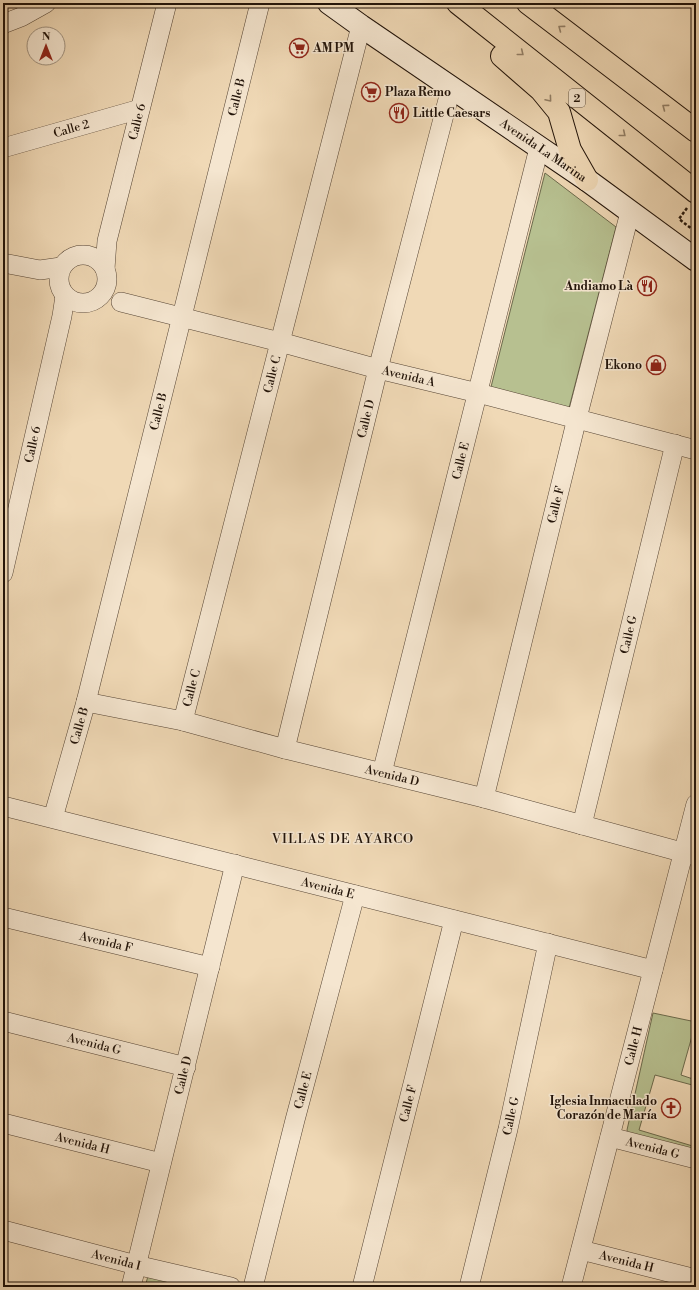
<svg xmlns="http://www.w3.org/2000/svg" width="699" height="1290" font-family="'Libre Bodoni',serif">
<rect width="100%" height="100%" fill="#f0d9b6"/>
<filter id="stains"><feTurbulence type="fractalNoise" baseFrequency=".005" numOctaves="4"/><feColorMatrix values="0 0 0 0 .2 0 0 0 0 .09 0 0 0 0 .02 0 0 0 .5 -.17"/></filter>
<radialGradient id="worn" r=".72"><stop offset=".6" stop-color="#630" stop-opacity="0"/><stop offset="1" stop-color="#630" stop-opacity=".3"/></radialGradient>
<path fill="#b7c090" stroke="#6c6a4c" d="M 545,173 L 616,227 L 569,408 L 491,387 Z
M 653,1013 L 696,1022 L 681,1075 L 696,1080 L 696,1086 L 655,1075 L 639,1130 L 696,1147 L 696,1154 L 628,1134 L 627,1130 Z
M 148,1276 L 193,1287 L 145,1287 Z"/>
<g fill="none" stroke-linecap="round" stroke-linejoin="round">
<g stroke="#554434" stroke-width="20">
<g id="street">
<path d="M 3,24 L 21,17 L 46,3"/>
<path id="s1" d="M 3,148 L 140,109"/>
<circle cx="83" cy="279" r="24"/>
<path d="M 3,263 L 40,270 L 61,267"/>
<path id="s2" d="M 105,269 L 107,241 L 167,3"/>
<path id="s3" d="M 121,302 L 280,342 L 378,369 L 478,393 L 696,450"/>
<path id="s4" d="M 3,573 L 62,316 L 65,296"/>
<path id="s5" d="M 86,702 L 183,721 L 285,749 L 484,798 L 696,856"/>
<path id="s6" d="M 183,721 L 361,26"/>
<path id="s7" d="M 285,749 L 378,369 L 451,88"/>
<path id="s8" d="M 382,773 L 539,148"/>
<path id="s9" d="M 484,798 L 577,418 L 630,212"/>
<path id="s10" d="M 3,806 L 653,970"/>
<path id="s11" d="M 53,818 L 86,702 L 260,3"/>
<path id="s12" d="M 582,825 L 675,444"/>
<path id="s13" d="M 3,917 L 210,967"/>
<path id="s14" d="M 3,1021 L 186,1067"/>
<path id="s15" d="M 3,1123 L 161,1163"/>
<path id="s16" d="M 610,1137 L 696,1159"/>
<path id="s17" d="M 3,1230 L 136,1265 L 231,1287"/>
<path id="s18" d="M 581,1250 L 696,1279"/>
<path id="s19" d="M 131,1287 L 235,864"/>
<path id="s20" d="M 253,1287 L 295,1120 L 355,895"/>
<path id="s21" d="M 362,1287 L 454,920"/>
<path id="s22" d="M 469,1287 L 508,1129 L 548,943"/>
<path id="s23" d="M 571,1287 L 696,804"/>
</g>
</g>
<g stroke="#211309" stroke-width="24">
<g id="secondary">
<path id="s24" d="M 329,3 L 361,26 L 587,180 L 696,260"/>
</g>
</g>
<g stroke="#211309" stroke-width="24">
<path id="highway" d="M 458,3 L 696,192
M 528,3 L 696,131
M 502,56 L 541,90 L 559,112 L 570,150 L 587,180"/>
</g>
<path stroke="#211309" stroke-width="2.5" stroke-dasharray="3 2" stroke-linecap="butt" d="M 687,208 L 679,219 L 696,232"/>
<use href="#street" stroke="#f5e6d0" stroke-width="19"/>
<use href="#secondary" stroke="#f5e6d0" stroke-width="22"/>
<use href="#highway" stroke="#f0d9b6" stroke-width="22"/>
</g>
<defs><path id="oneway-chevron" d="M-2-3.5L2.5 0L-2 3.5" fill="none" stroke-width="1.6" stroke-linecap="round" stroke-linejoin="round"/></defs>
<g stroke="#938068">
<use href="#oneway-chevron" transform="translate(561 28) rotate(-143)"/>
<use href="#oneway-chevron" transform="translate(521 53) rotate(39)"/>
<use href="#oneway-chevron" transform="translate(549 99) rotate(50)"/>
<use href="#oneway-chevron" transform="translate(665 107) rotate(-143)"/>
<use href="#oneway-chevron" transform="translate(623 134) rotate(39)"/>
</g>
<defs>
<g id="supermarket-ring" transform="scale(1)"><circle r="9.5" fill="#f5e6d0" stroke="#8f2418" stroke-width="1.5"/><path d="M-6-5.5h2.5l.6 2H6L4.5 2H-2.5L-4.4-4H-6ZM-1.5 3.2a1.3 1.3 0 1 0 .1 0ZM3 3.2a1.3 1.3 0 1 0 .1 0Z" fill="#8f2418"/></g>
<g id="restaurant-ring" transform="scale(1)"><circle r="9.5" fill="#f5e6d0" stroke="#8f2418" stroke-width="1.5"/><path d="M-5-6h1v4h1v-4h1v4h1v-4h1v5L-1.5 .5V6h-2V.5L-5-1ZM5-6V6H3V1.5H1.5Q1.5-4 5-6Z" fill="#8f2418"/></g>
<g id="shop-ring" transform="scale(1)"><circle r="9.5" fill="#f5e6d0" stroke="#8f2418" stroke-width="1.5"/><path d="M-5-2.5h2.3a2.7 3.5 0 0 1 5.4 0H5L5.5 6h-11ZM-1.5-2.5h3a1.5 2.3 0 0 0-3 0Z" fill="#8f2418"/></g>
<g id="church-ring" transform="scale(1)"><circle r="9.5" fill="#f5e6d0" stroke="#8f2418" stroke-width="1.5"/><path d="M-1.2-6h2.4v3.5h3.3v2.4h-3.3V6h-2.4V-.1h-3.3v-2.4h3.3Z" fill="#8f2418"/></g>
</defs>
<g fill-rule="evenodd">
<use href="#supermarket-ring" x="299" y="48"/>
<use href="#supermarket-ring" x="371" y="92"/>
<use href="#restaurant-ring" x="399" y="113"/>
<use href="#restaurant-ring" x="647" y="286"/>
<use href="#shop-ring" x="656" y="365"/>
<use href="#church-ring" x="671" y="1108"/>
</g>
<g text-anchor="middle" stroke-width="3" stroke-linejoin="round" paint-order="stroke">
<rect fill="#f5e6d0" stroke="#615245" stroke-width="1" x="569" y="89" width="16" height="18" rx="3"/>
<g font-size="11" font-weight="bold" fill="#211309">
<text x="577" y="102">2</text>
</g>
<g font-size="12" font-weight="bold" fill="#211309" stroke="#f5e6d0" text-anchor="start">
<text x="313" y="52">AM PM</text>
<text x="385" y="96">Plaza Remo</text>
<text x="413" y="117">Little Caesars</text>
<text x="633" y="290" text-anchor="end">Andiamo Là</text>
<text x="642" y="369" text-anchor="end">Ekono</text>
<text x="657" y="1105" text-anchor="end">Iglesia Inmaculado<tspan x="657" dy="14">Corazón de María</tspan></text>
</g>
<g font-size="12" fill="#211309" stroke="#f5e6d0">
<text dy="4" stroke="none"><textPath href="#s11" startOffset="744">Calle B</textPath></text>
<text dy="4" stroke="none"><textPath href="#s2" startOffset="151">Calle 6</textPath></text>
<text dy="4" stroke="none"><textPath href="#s1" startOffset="71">Calle 2</textPath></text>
<text dy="4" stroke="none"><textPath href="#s24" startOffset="260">Avenida La Marina</textPath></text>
<text dy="4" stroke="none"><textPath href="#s6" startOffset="358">Calle C</textPath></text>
<text dy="4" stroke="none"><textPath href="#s3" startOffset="297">Avenida A</textPath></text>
<text dy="4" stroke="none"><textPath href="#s11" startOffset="420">Calle B</textPath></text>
<text dy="4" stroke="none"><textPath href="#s7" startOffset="340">Calle D</textPath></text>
<text dy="4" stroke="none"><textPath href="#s4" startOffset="132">Calle 6</textPath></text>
<text dy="4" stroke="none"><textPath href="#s8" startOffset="322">Calle E</textPath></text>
<text dy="4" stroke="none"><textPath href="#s9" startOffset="302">Calle F</textPath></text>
<text dy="4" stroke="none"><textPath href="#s12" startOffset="196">Calle G</textPath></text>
<text dy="4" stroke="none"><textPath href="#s6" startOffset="34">Calle C</textPath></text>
<text dy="4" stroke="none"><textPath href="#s11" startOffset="96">Calle B</textPath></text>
<text dy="4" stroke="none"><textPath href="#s5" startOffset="315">Avenida D</textPath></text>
<text dy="4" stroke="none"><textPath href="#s10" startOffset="335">Avenida E</textPath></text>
<text dy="4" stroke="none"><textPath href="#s13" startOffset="106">Avenida F</textPath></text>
<text dy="4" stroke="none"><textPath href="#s14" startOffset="94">Avenida G</textPath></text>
<text dy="4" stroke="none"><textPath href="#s23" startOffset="249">Calle H</textPath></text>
<text dy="4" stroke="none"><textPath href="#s19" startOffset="218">Calle D</textPath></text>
<text dy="4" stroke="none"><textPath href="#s20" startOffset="203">Calle E</textPath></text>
<text dy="4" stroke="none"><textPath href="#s21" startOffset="189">Calle F</textPath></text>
<text dy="4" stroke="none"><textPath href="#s22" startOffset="176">Calle G</textPath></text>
<text dy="4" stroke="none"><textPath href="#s15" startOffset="82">Avenida H</textPath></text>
<text dy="4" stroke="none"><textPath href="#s16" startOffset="44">Avenida G</textPath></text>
<text dy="4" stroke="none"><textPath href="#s17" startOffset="117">Avenida I</textPath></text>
<text dy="4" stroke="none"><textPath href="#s18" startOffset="47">Avenida H</textPath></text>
</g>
<g font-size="13" letter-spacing="1" fill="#211309" stroke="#f5e6d0">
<text x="343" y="843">VILLAS DE AYARCO</text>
</g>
</g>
<rect width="699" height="1290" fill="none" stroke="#f0d9b6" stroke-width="16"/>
<rect x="4" y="4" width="691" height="1282" fill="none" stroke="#211309" stroke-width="2"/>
<rect x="8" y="8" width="683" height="1274" fill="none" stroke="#211309"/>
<g transform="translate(46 46)"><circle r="19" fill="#f5e6d0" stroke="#a09280"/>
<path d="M0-3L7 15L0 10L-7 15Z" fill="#8f2418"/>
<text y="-6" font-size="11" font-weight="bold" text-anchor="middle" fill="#211309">N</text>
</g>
<rect width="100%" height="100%" filter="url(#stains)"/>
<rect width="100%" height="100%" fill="url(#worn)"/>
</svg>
